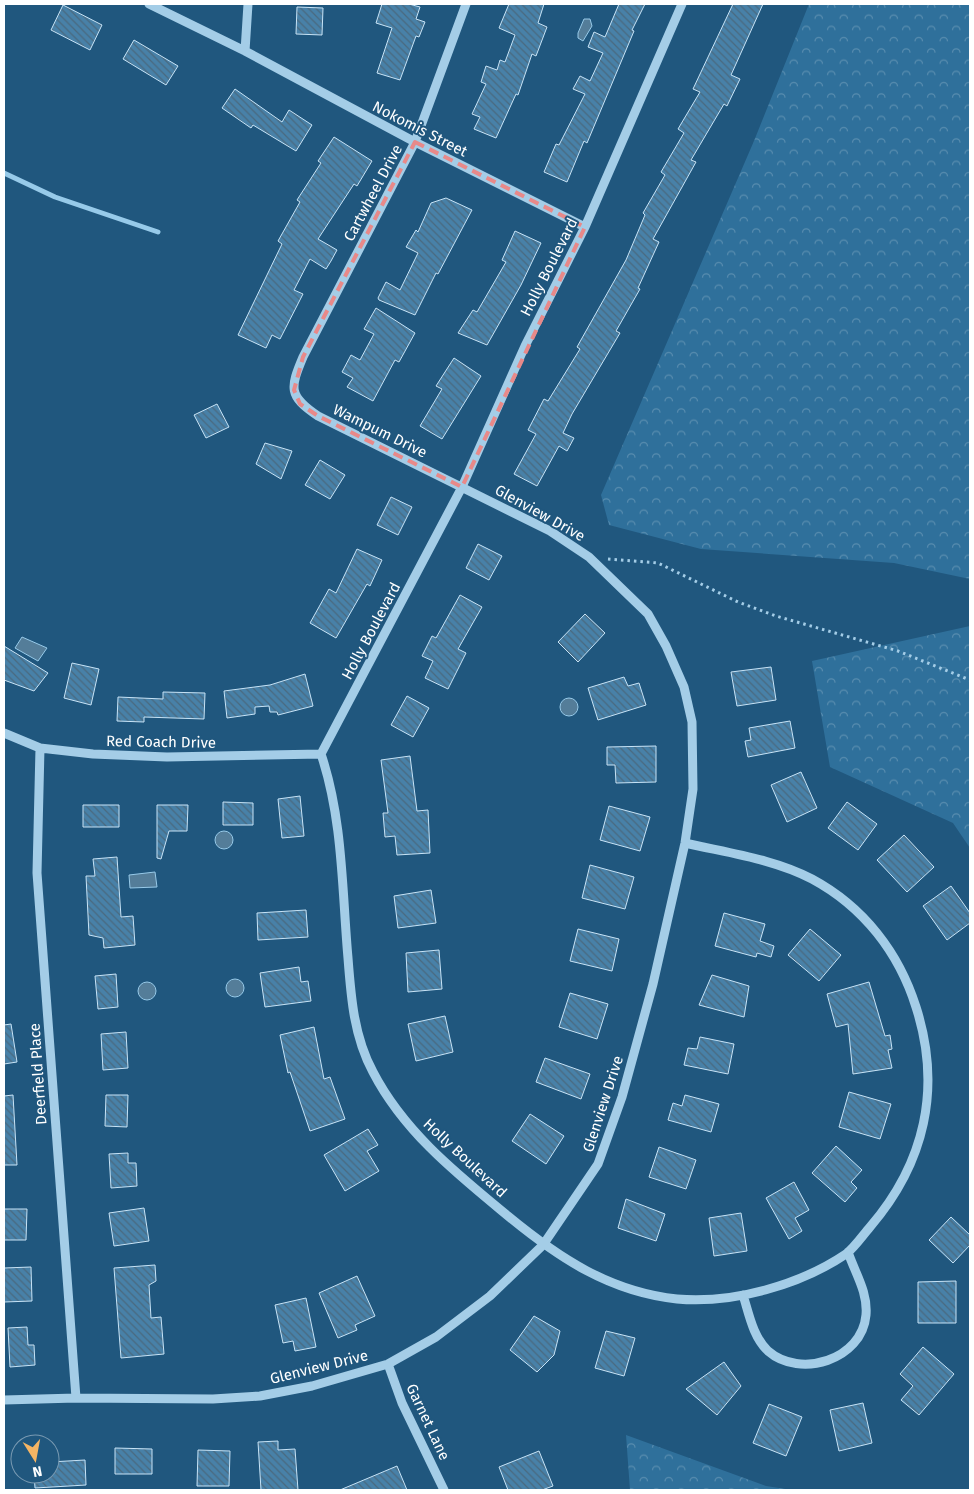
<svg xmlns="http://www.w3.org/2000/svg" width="974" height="1494" font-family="'Fira Sans',sans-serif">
<defs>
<pattern id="forest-crowns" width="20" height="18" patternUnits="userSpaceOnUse" patternTransform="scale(1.25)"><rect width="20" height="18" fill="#2f709b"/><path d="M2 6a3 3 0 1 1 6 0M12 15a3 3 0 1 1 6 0" fill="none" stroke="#598daf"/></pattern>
<pattern id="building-back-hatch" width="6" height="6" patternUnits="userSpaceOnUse" patternTransform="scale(1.25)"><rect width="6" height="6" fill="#4881a8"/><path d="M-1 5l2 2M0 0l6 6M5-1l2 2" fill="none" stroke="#4a697f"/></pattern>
</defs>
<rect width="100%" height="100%" fill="#20577e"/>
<path fill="url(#forest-crowns)" d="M 809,4 L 970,4 L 970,579 L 894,563 L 701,549 L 609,525 L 601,495 L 754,141 Z
M 970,626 L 970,848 L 953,823 L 830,767 L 812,661 Z
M 626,1435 L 766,1486 L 792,1490 L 630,1490 Z"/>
<path fill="#547d99" stroke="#97cae9" d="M 584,19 L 590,19 L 592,26 L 583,41 L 578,38 L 578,33 Z
M 22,637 L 47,648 L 38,661 L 15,648 Z
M560 707a9 9 0 1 1 18 0a9 9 0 1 1-18 0Z
M215 840a9 9 0 1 1 18 0a9 9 0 1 1-18 0Z
M 155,872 L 157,887 L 130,888 L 129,875 Z
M226 988a9 9 0 1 1 18 0a9 9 0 1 1-18 0Z
M138 991a9 9 0 1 1 18 0a9 9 0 1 1-18 0Z"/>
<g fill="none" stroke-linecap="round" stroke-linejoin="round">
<path stroke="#97cae9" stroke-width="5" d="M 4,173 L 55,197 L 158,232"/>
</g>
<path fill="url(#building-back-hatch)" stroke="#c7e3f6" d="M 382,4 L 409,4 L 420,7 L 416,19 L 425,22 L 419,37 L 416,36 L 400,80 L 377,73 L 392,28 L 376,23 Z
M 509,4 L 544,4 L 538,23 L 547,27 L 536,56 L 532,54 L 518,95 L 516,94 L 496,138 L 474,129 L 480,117 L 472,114 L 486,84 L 481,82 L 486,66 L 497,70 L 500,60 L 505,62 L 515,35 L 499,28 Z
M 619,4 L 645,4 L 632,30 L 634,31 L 587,143 L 584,141 L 567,182 L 544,172 L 556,144 L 559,145 L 585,94 L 573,89 L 580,76 L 590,81 L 603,53 L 588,47 L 594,32 L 605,37 Z
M 733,4 L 763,4 L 731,75 L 740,79 L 727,106 L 724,104 L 691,160 L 696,162 L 653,239 L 659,242 L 638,288 L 640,289 L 616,331 L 620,333 L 572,414 L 563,433 L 574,438 L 567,451 L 559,446 L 537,486 L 514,474 L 536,434 L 528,430 L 544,399 L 548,401 L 580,349 L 577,347 L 626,260 L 645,215 L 643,213 L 665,175 L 661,172 L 684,133 L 678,129 L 700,92 L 693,89 Z
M 63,5 L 102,25 L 90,50 L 51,30 Z
M 297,7 L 323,8 L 322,35 L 296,34 Z
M 134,40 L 178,66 L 166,85 L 123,59 Z
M 235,89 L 282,122 L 289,110 L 312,125 L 296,151 L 253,125 L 251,128 L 222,108 Z
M 334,137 L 372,161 L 357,186 L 354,184 L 318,239 L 337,250 L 331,261 L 326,269 L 310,259 L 294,290 L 303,294 L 280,339 L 272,335 L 266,348 L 238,335 L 282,244 L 278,241 L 300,202 L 297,200 L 321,163 L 318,161 Z
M 446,198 L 472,210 L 438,274 L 436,273 L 415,315 L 379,300 L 378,298 L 386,282 L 400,290 L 418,253 L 406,247 L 416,230 L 418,232 L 431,203 Z
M 515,231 L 541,243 L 521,285 L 487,345 L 458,333 L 473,310 L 477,312 L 506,262 L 502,260 Z
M 376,308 L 415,333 L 399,362 L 395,360 L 373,401 L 347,387 L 353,378 L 342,372 L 351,355 L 360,360 L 374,334 L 364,329 Z
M 454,358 L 481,376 L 442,439 L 420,426 L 442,389 L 436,386 Z
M 217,404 L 229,427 L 206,438 L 194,415 Z
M 265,443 L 292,451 L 281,479 L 256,464 Z
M 320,460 L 345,475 L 330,499 L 305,485 Z
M 391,497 L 412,507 L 398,535 L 377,525 Z
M 478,544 L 502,556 L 489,580 L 466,568 Z
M 357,549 L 382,560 L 370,586 L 367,584 L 336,638 L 310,623 L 329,589 L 336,593 Z
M 460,595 L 482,607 L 458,649 L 466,653 L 448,689 L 425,678 L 433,661 L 422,656 L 432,636 L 436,638 Z
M 585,614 L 605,633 L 578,662 L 558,642 Z
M 4,646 L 48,673 L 34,691 L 4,680 Z
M 72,663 L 99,669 L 91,705 L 64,698 Z
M 771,667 L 776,700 L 737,706 L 731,672 Z
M 305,674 L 313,706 L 278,715 L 277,712 L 270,712 L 269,706 L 255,707 L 255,714 L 227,718 L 224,691 L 270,685 Z
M 624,677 L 628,686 L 639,683 L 646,705 L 598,720 L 588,688 Z
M 163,692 L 205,693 L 204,719 L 144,717 L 144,722 L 117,721 L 118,697 L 163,699 Z
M 407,696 L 429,708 L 413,737 L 391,725 Z
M 790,721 L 795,748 L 748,757 L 745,741 L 751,740 L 749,728 Z
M 656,746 L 656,782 L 616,783 L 615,765 L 607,765 L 607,747 Z
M 410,756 L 417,811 L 428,810 L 430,853 L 397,855 L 395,836 L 385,837 L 383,813 L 388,813 L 381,760 Z
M 801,772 L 817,808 L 787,822 L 771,785 Z
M 300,796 L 304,836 L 282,838 L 278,799 Z
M 223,802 L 253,803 L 253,825 L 223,825 Z
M 847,802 L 877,824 L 858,850 L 828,828 Z
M 83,805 L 119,805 L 119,827 L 83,827 Z
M 157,805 L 188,805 L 187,831 L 169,831 L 161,859 L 157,858 Z
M 609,806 L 650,817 L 640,851 L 600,840 Z
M 904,835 L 934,867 L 907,892 L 877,860 Z
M 117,857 L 121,917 L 133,916 L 135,945 L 104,948 L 103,938 L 89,935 L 86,876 L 95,876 L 93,859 Z
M 590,865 L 634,877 L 625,909 L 582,898 Z
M 951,886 L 970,913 L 970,923 L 947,940 L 923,906 Z
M 431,890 L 436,923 L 398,928 L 394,896 Z
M 306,910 L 308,937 L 258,940 L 257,913 Z
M 724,913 L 765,924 L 760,941 L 774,946 L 771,957 L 757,953 L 756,957 L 715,946 Z
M 578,929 L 619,939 L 612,971 L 570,961 Z
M 810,929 L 841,955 L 819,981 L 788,955 Z
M 439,950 L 442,989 L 408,992 L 406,953 Z
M 299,967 L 301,982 L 308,981 L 311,1001 L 265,1007 L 260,973 Z
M 116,974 L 118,1007 L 98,1009 L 95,976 Z
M 712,975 L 749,986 L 744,1017 L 699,1005 Z
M 869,982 L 885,1036 L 890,1035 L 892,1049 L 888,1050 L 892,1068 L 853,1074 L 848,1024 L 836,1027 L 827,994 Z
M 570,993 L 608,1004 L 597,1039 L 559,1027 Z
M 445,1016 L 453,1052 L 416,1061 L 408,1024 Z
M 11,1024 L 17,1062 L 4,1064 L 4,1025 Z
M 314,1027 L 324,1079 L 330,1077 L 345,1119 L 310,1131 L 290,1072 L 288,1073 L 280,1035 Z
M 126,1032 L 128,1068 L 103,1070 L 101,1034 Z
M 700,1037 L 734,1044 L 728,1074 L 684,1065 L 688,1048 L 697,1049 Z
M 545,1058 L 590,1074 L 581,1099 L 536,1082 Z
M 849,1092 L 891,1104 L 880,1139 L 839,1127 Z
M 13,1095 L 17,1165 L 4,1165 L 4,1096 Z
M 106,1095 L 128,1095 L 127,1127 L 105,1126 Z
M 685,1095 L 719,1104 L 711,1132 L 668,1120 L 673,1103 L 682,1106 Z
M 530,1114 L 564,1136 L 546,1164 L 512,1141 Z
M 368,1129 L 378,1145 L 367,1151 L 379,1171 L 345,1191 L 324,1155 Z
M 836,1146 L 862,1170 L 851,1182 L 857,1188 L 845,1202 L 812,1173 Z
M 659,1147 L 696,1160 L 686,1189 L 649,1177 Z
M 128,1153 L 128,1163 L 136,1163 L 137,1186 L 111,1188 L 109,1154 Z
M 794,1182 L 809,1210 L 795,1218 L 802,1231 L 789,1239 L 766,1198 Z
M 626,1199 L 665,1214 L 656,1241 L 618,1228 Z
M 144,1208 L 149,1241 L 114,1246 L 109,1213 Z
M 4,1209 L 27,1209 L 26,1240 L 4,1240 Z
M 741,1213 L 747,1251 L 714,1256 L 709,1218 Z
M 951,1217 L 970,1235 L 970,1245 L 953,1263 L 929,1240 Z
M 155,1265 L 156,1281 L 149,1285 L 151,1318 L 161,1317 L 164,1354 L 121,1358 L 114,1268 Z
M 31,1267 L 32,1301 L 4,1302 L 4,1268 Z
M 357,1276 L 375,1316 L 355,1325 L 357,1330 L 338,1338 L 319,1293 Z
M 956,1281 L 956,1323 L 918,1323 L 918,1282 Z
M 306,1298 L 316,1347 L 295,1351 L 293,1341 L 283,1343 L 275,1305 Z
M 534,1316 L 560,1331 L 554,1355 L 537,1372 L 510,1350 Z
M 27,1327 L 28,1345 L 34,1345 L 35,1365 L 10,1367 L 8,1328 Z
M 606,1331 L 635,1338 L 624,1376 L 595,1368 Z
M 923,1347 L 954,1374 L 919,1415 L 901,1400 L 913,1386 L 900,1374 Z
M 724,1362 L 741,1386 L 717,1415 L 686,1389 Z
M 863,1403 L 872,1443 L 839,1451 L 830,1410 Z
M 769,1404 L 802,1417 L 786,1456 L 753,1443 Z
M 278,1441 L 278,1450 L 295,1449 L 298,1490 L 261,1490 L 258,1442 Z
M 115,1448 L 152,1449 L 152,1474 L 115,1474 Z
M 198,1450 L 230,1451 L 229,1486 L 197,1486 Z
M 539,1451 L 553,1486 L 542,1490 L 508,1490 L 499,1467 Z
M 85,1460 L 86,1485 L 35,1488 L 34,1474 L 50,1474 L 50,1462 Z
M 397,1466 L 407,1490 L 340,1490 Z"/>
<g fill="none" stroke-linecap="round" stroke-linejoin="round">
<path stroke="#a4cde7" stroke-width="3" stroke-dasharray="2.5 4" stroke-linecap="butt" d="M 608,559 L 658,563 L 738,602 L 776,616 L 898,651 L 970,680"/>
<path stroke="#a4cde7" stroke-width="9" d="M 149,4 L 245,51 L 415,142 L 585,227
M 682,4 L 585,227 L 525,346 L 462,487 L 321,754 C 343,819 342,891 348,958 C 351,998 354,1037 373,1072 C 404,1132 457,1174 508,1216 C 559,1258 610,1292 677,1299 C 733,1304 800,1285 846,1254 C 855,1247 863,1235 870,1227 C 925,1163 942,1088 916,1007 C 899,953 864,907 812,879 C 774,859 728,853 685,843
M 245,51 L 248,4
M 4,733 L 40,748 L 93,754 L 167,757 L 321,754
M 40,748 L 37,873 L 76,1398
M 743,1295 C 749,1314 753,1337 768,1351 C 800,1379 862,1360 866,1315 C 868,1292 855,1273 848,1252
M 388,1364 L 402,1403 L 444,1490
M 4,1400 L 76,1398 L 213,1399 L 260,1396 L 312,1386 L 388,1364 L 436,1337 L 490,1296 L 543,1245 L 598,1164 L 622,1097 L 653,984 L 685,843 L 693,789 L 692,722 L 684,687 L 666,646 L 648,614 L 589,557 L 550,531 L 318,416 C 288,396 290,388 303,357 L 415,142 L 466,4"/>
</g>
<path fill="none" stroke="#e88989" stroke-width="4" stroke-dasharray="10 6" stroke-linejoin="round" d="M 415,142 L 585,227 L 462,487 L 318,416 L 300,404 L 294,390 L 303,357 Z"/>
<g text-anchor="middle" stroke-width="4" stroke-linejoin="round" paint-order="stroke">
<g font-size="15" fill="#fff" stroke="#20577e">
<text transform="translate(420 129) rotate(27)" y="5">Nokomis Street</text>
<text transform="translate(373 193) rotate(-62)" y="5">Cartwheel Drive</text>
<text transform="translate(549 267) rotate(-63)" y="5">Holly Boulevard</text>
<text transform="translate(380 431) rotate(26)" y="5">Wampum Drive</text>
<text transform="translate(540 513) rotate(29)" y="5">Glenview Drive</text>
<text transform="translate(371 631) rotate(-62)" y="5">Holly Boulevard</text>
<text transform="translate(161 742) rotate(1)" y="5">Red Coach Drive</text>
<text transform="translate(38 1074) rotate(-94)" y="5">Deerfield Place</text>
<text transform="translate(603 1104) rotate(-72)" y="5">Glenview Drive</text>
<text transform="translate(465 1158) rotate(43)" y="5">Holly Boulevard</text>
<text transform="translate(319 1367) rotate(-14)" y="5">Glenview Drive</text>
<text transform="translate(428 1422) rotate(65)" y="5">Garnet Lane</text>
</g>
</g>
<rect width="974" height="1494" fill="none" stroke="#ffffff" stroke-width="10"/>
<g transform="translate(35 1459) rotate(169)"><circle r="24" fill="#20577e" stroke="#799ab2"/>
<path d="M0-4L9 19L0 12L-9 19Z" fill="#f5b564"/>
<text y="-8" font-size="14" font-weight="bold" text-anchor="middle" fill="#ffffff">N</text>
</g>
</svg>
